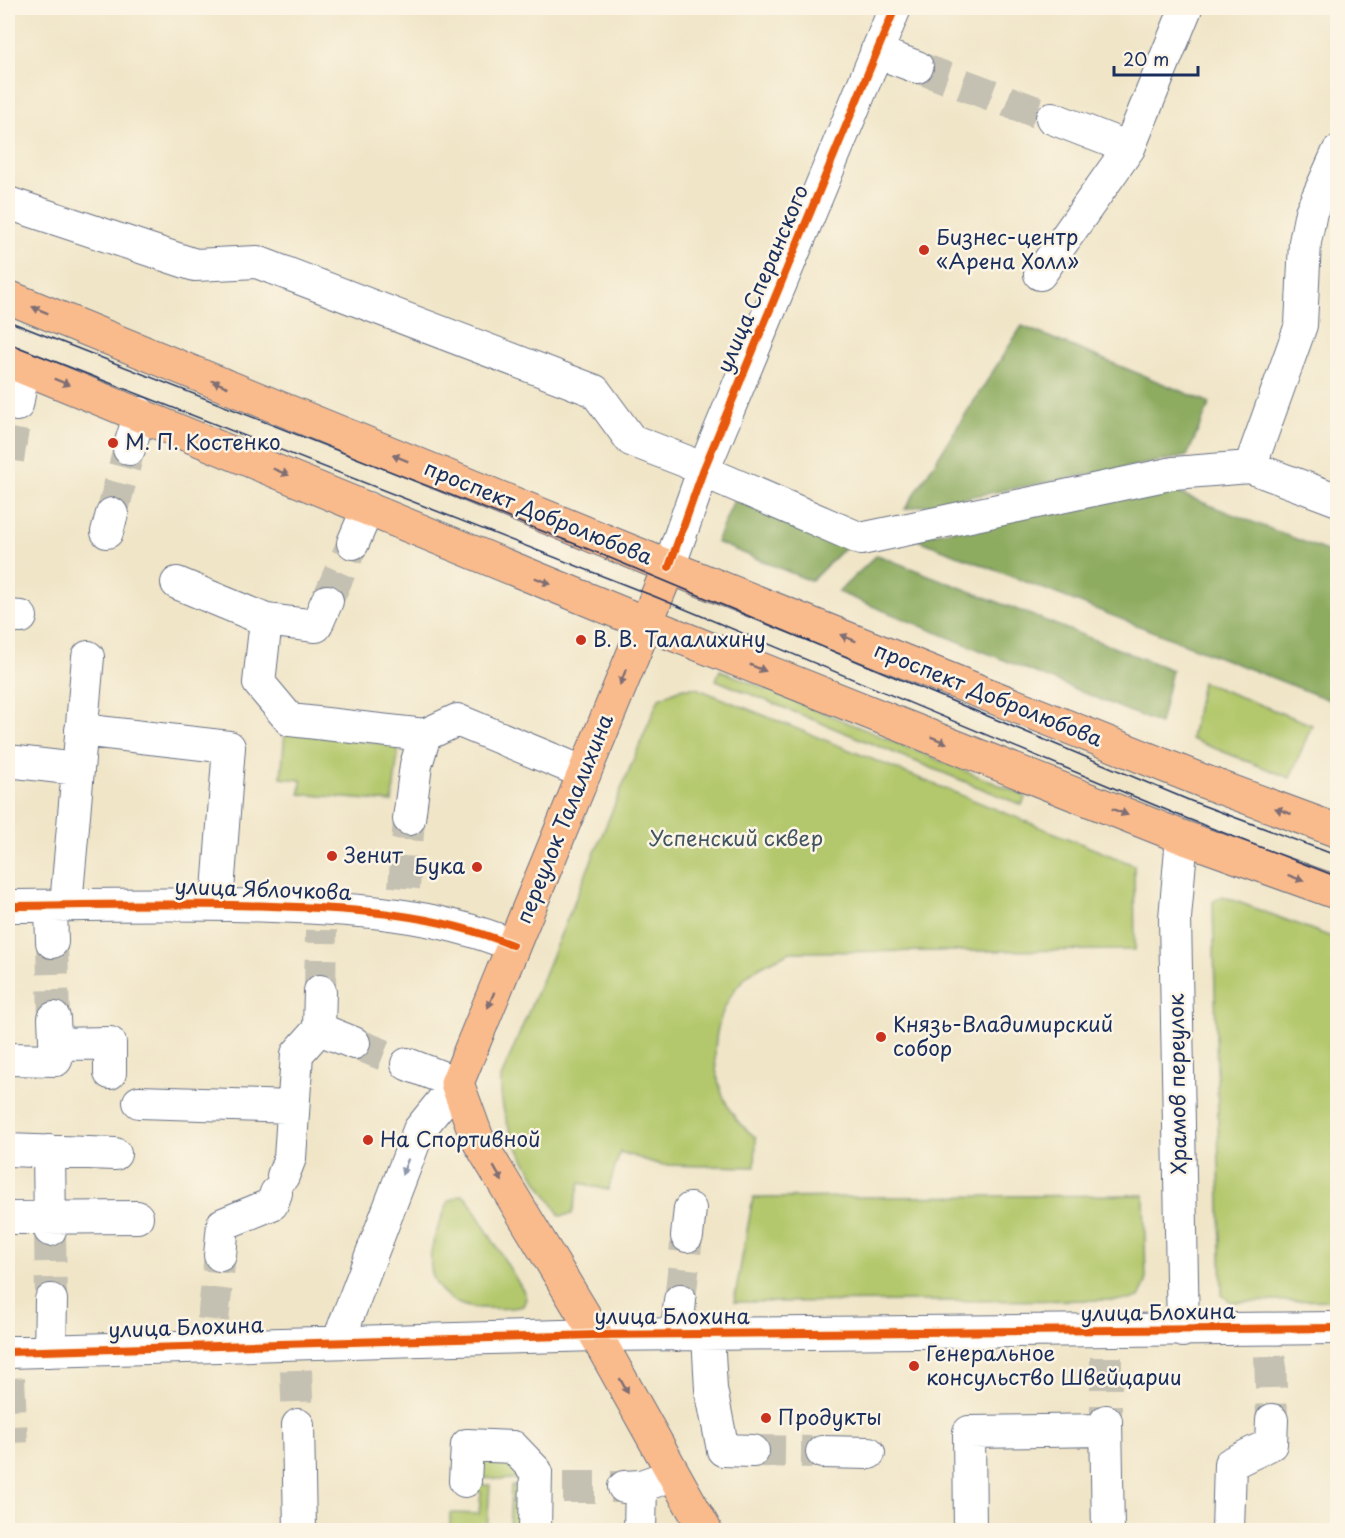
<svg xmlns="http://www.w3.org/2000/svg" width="1345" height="1538" font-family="'Playpen Sans',sans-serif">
<rect width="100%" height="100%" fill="#fcf5e5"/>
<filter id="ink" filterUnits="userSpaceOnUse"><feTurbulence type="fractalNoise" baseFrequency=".0167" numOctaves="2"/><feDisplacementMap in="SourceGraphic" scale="12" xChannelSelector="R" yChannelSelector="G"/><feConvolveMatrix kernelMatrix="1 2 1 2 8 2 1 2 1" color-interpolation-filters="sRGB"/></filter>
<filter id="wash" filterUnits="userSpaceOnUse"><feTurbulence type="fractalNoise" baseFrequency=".008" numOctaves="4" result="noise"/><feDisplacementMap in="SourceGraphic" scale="24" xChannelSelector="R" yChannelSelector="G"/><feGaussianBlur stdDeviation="1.35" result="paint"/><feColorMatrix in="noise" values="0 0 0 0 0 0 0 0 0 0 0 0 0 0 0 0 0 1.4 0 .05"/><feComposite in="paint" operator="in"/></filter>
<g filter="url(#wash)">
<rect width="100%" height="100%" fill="#f0e5c7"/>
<path fill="#b3c86c" stroke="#677c65" stroke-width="1.5" d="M 720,670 L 1026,796 L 1022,805 L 716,680 Z
M 1202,682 L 1312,725 L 1290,778 L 1191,739 Z
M 683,688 L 696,688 L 1134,865 L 1135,950 L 790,952 C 777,959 760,965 749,974 C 709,1009 704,1077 736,1119 C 741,1126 750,1132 756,1138 L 755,1167 L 661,1165 L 620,1152 L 608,1190 L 580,1183 L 572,1214 L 560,1216 C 534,1173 497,1130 501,1078 L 659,698 Z
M 285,732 L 399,745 L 392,802 L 300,794 L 301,780 L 281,778 Z
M 1222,896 L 1337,939 L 1337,1300 L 1231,1302 L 1222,1295 L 1213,902 Z
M 462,1195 L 467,1198 L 524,1292 L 526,1299 L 523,1306 C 510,1310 495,1308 481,1308 C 468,1308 457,1305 447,1296 C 416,1271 436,1231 449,1201 Z
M 1144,1195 L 1146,1282 L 1139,1297 L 1130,1300 L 734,1302 L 753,1198 Z
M 485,1461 L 518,1463 L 523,1480 L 478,1478 L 478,1467 Z
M 477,1485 L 490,1485 L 487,1530 L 450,1530 L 450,1513 L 479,1514 L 481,1492 L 477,1491 Z
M 511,1486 L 523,1486 L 522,1530 L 509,1530 Z"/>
<path fill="#8eac60" stroke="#546e5f" stroke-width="1.5" d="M 1022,326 L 1210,403 L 1187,456 L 905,509 Z
M 1163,487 L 1337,555 L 1337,703 L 913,538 Z
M 734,500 L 849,543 L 811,581 L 716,542 Z
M 877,555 L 1172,670 L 1160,724 L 838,592 Z"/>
</g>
<g filter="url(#ink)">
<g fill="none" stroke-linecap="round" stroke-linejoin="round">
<path stroke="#c5c1b2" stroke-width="32" stroke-dasharray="32 16" stroke-linecap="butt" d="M 917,67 L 1052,118
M 8,460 L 17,405
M 112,514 L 129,449
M 327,601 L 353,543
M 404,888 L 409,819
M 52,942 L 54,1018
M 320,991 L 321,930
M 354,1043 L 407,1064
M 50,1230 L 51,1300
M 680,1300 L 687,1236
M 213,1320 L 220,1255
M 1270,1356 L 1272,1420
M 1106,1357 L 1106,1421
M 296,1370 L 298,1425
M 9,1378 L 12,1443
M 753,1451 L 822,1452
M 563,1487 L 624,1487"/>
<g stroke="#666f83" stroke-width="34">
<path id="minor" d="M 876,52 L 917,67
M 1052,118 L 1129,148
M 8,203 L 195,265 L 257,262 L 595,391 L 631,440 L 685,461 L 703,471 L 861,539 L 1174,473 L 1250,467 L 1338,500
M 1040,274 L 1129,148 L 1186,8
M 17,405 L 24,367
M 129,449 L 140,413
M 1250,467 L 1301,325 L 1305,242 L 1311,212 L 1338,152
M 107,532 L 112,514
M 353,543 L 368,508
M 669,567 L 703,471 L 895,8
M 177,583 L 266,620 L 316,626 L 327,601
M 8,616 L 21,617
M 266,620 L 259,683 L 290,720 L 425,735
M 81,730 L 229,747 L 217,904
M 8,761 L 77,769
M 409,819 L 416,765 L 425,735 L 457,720 L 585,773
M 1182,837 L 1175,918 L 1183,1331
M 66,905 L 88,657
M 8,906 C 96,905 184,903 272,906 C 356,909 434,913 512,945
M 51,906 L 52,942
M 319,1029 L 354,1043
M 55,1044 L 110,1043 L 110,1073
M 8,1059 L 56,1060 L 54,1018
M 139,1102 L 293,1107
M 8,1150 L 115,1154
M 49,1151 L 50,1230
M 283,1176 L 290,1158 L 297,1054 L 319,1029 L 320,991
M 8,1218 L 137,1217
M 687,1236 L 690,1209
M 220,1255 L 223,1224 L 272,1204 L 276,1193
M 677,1335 L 680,1300
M 708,1335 L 711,1389 L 723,1450 L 753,1451
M 338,1342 L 419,1130 L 457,1083 L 407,1064
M 50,1351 L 51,1300
M 8,1352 L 596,1335 L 1338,1328
M 1106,1421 L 1108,1530
M 298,1425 L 300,1530
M 822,1452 L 869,1453
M 465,1481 L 467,1445 L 513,1447 L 536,1471 L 535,1530
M 624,1487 L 641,1486 L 673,1475
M 640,1530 L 641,1486
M 970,1530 L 969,1432 L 1106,1430
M 1228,1530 L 1230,1464 L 1271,1444 L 1272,1420"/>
</g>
<g stroke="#666f83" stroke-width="35">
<path id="major" d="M 8,297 L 669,567 L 1203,781 L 1338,831
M 8,361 L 645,623 L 1182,837 L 1338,893
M 669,567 L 457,1083 L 477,1138 L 596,1335 L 705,1530"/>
</g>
<use href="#minor" stroke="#fff" stroke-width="32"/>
<use href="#major" stroke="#fabb8c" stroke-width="33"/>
<path stroke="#1b2f5e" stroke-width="1.5" d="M 8,321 L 598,553 L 1191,801 L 1338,856
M 8,343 L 656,597 L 1188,819 L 1338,877"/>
<g stroke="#fcf5e5" stroke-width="11">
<path id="cycleway" d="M 669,567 L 703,471 L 895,8
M 8,906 C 96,905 184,903 272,906 C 356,909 434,913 512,945
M 8,1352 L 596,1335 L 1338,1328"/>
</g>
<use href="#cycleway" stroke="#e8590c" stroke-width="8"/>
</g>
<defs><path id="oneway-solid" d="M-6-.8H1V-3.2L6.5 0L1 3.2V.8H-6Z" transform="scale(1.5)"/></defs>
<g fill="#7f6e73">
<use href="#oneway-solid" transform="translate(40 310) rotate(-158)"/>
<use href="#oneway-solid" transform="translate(62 382) rotate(22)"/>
<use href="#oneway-solid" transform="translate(220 384) rotate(-158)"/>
<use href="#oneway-solid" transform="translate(400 458) rotate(-158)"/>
<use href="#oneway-solid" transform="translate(281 472) rotate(23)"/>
<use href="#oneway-solid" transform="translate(543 581) rotate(23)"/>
<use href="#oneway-solid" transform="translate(848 638) rotate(-158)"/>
<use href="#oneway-solid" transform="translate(758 668) rotate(22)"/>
<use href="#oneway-solid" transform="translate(623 677) rotate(112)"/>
<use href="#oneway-solid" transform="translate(939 740) rotate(22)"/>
<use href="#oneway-solid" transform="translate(1283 811) rotate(-160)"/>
<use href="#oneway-solid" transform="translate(1120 812) rotate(22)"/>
<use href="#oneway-solid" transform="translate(1296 878) rotate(20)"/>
<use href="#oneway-solid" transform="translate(491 1000) rotate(112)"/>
<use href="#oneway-solid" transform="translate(498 1174) rotate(60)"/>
<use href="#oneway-solid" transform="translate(624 1386) rotate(61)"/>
</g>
<use fill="#8d97ae" href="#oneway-solid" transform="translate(405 1167) rotate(111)"/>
</g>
<g fill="#c8321e" stroke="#fcf5e5" stroke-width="2">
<circle cx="924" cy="250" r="6"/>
<circle cx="113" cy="443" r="6"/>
<circle cx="581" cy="640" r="6"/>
<circle cx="332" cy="856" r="6"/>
<circle cx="477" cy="867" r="6"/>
<circle cx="881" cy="1037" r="6"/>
<circle cx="368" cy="1140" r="6"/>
<circle cx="914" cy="1366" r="6"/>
<circle cx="766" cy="1418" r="6"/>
</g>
<g text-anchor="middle" stroke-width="5" stroke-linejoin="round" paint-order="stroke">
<g font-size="21" fill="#1b2f5e" stroke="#fcf5e5" text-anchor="start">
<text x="936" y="245">Бизнес-центр<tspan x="936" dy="24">«Арена Холл»</tspan></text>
<text x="125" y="450">М. П. Костенко</text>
<text x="593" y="647">В. В. Талалихину</text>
<text x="344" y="863">Зенит</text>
<text x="465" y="874" text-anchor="end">Бука</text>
<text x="893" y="1032">Князь-Владимирский<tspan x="893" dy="24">собор</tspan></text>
<text x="380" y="1147">На Спортивной</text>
<text x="926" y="1361">Генеральное<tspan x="926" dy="24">консульство Швейцарии</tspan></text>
<text x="778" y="1425">Продукты</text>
</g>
<g font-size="21" fill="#1b2f5e" stroke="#fcf5e5">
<text transform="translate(763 279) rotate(-67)" y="7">улица Сперанского</text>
<text transform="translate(538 513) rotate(22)" y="7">проспект Добролюбова</text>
<text transform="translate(988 695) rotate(22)" y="7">проспект Добролюбова</text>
<text transform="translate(565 819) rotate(-68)" y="7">переулок Талалихина</text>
<text transform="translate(263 890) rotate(2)" y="7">улица Яблочкова</text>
<text transform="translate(1178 1084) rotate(-91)" y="7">Храмов переулок</text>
<text transform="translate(1158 1313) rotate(-1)" y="7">улица Блохина</text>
<text x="672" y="1324">улица Блохина</text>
<text transform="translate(186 1328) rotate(-2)" y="7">улица Блохина</text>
</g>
<g font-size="21" fill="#415562" stroke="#fcf5e5">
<text x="736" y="846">Успенский сквер</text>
</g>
</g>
<rect width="1345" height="1538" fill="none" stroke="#fcf5e5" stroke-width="30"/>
<path d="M1114 66v9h84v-9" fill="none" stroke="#1b2f5e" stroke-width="3"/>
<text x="1123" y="66" font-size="18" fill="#1b2f5e" stroke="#fcf5e5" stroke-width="4.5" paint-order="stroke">20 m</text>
</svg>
